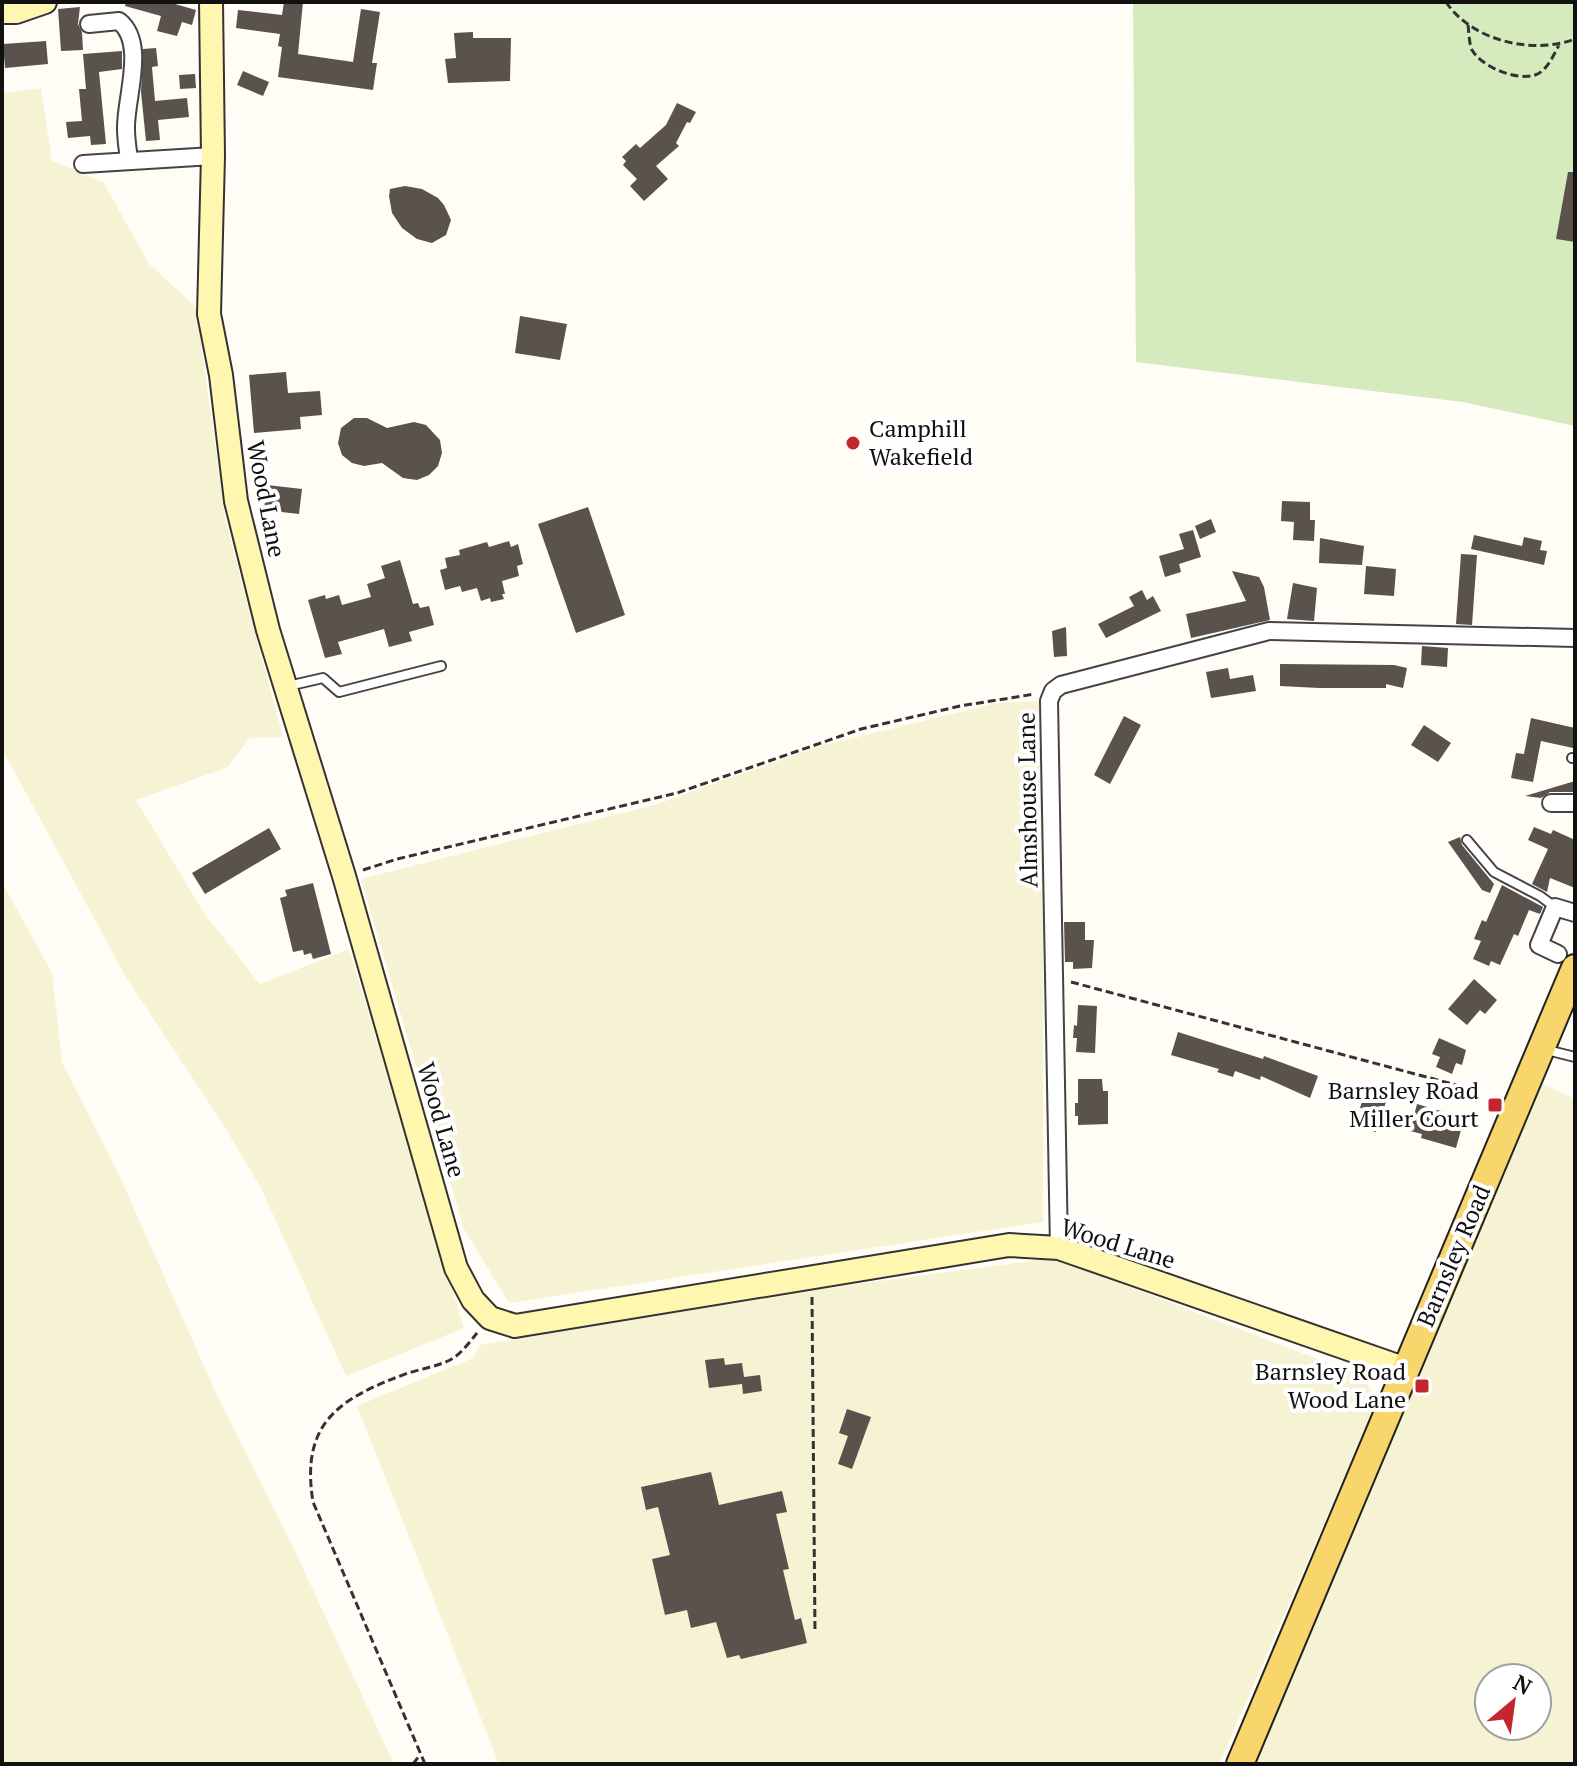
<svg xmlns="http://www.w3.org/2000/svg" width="1577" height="1766" font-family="'PT Serif',serif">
<rect width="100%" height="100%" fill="#fffdf5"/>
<path fill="#f6f3d4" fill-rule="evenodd" d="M 41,88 L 52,161 L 103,182 L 150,265 L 196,307 L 226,523 L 283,737 L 250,738 L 228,767 L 136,800 L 204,913 L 260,984 L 349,949 L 464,1328 L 346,1376 L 261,1188 L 221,1121 L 127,979 L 2,749 L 2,93 Z
M 1043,701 L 1043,1222 L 509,1303 L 464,1229 L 361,879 L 654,805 L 820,746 L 997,703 Z
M 2,882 L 52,973 L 62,1062 L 119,1175 L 216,1393 L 295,1551 L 394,1764 L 2,1764 Z
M 1530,1078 L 1575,1099 L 1575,1764 L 1240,1764 ZM 1489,1678 L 1537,1678 L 1537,1726 L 1489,1726 Z
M 1053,1258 L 1365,1377 L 1376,1404 L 1219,1764 L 499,1764 L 357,1406 L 473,1358 L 480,1345 L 820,1289 Z"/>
<path fill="#d5ebbd" d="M 1133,2 L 1575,2 L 1575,426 L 1463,402 L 1136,362 Z"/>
<path fill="#5a524d" d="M 126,2 L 168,2 L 196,10 L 192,25 L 182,22 L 177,36 L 157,31 L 161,16 L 125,6 Z
M 284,2 L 303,2 L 298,54 L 353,62 L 361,9 L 380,12 L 372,63 L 377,63 L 373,90 L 278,77 L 282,47 L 278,46 L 280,34 L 236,28 L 238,10 L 282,15 Z
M 80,7 L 78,24 L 82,32 L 83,50 L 61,51 L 58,9 Z
M 473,32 L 473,38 L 511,38 L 510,81 L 448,83 L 445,59 L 456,58 L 454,33 Z
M 46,41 L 48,64 L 5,68 L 3,44 Z
M 156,48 L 158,66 L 152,67 L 155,101 L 187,98 L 189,117 L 158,120 L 160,140 L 146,141 L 141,92 L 143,49 Z
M 122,51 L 122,69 L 99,72 L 106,144 L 91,145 L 90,136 L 68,138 L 66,122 L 82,121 L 79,89 L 86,89 L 83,54 Z
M 243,71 L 269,82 L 263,96 L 237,85 Z
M 195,74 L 196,88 L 180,89 L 179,75 Z
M 677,103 L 696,112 L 690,123 L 687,122 L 676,143 L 679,146 L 656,166 L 668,179 L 644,201 L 630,186 L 637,179 L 623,165 L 626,161 L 622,157 L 636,144 L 640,148 L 666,125 Z
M 1568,172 L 1575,172 L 1575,242 L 1556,239 Z
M 405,186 L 422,189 L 438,198 L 444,205 L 451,220 L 446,235 L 432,243 L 417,239 L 402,228 L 392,213 L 389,196 L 390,189 Z
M 520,316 L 567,324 L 560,360 L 515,353 Z
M 286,372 L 288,393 L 320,391 L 322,415 L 300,417 L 301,429 L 254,433 L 249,375 Z
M 354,418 L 367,418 L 387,428 L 414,422 L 426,425 L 440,440 L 442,453 L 438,466 L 429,475 L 417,480 L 403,478 L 382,463 L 364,466 L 352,463 L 342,455 L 338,443 L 341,428 Z
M 267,485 L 302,489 L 299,514 L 264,510 Z
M 1282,501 L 1310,502 L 1310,520 L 1315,520 L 1314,541 L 1293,540 L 1294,522 L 1281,521 Z
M 588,507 L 625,615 L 576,633 L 538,524 Z
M 1211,519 L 1216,532 L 1200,539 L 1195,526 Z
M 1193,530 L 1201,557 L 1179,564 L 1181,572 L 1165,577 L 1159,556 L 1184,549 L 1179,534 Z
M 1474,535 L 1522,546 L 1524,537 L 1542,541 L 1540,550 L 1547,551 L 1544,565 L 1471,549 Z
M 1320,538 L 1364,546 L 1362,565 L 1319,563 Z
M 509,541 L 511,547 L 518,544 L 523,564 L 517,566 L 519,576 L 502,581 L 505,594 L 502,594 L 504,599 L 491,602 L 490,598 L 481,601 L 477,588 L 462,592 L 460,586 L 445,590 L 440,570 L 447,568 L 445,558 L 460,555 L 459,550 L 487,542 L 489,547 Z
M 1461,554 L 1477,555 L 1472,625 L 1456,624 Z
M 400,560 L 413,604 L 418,603 L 420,608 L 429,606 L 434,625 L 409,632 L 412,641 L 389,647 L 384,629 L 338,642 L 342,654 L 325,658 L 308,600 L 325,595 L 326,599 L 339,595 L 342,605 L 371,597 L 367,584 L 385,578 L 381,566 Z
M 1366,566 L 1396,569 L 1394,596 L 1364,594 Z
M 1232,571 L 1259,577 L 1264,587 L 1270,620 L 1191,638 L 1186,614 L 1246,601 Z
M 1293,583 L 1317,588 L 1314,621 L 1287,619 Z
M 1142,590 L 1147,600 L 1153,596 L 1161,611 L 1106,638 L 1098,624 L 1134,606 L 1129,597 Z
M 1066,627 L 1067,656 L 1054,657 L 1052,631 Z
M 1422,646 L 1448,648 L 1447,667 L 1421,665 Z
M 1280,664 L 1394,665 L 1407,668 L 1403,688 L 1386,684 L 1386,688 L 1319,688 L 1280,686 Z
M 1228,668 L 1230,679 L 1253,675 L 1256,691 L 1211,698 L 1206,672 Z
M 1124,716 L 1141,725 L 1110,784 L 1094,775 Z
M 1531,718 L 1575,728 L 1573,748 L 1541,741 L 1533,782 L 1511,778 L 1516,753 L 1524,754 Z
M 1424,725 L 1451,743 L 1438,762 L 1411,745 Z
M 1575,781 L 1575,792 L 1550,792 L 1541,798 L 1525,796 Z
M 1534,827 L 1551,834 L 1553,830 L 1575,840 L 1575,888 L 1550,878 L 1547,892 L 1532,884 L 1548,849 L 1528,840 Z
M 269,828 L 281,849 L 205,894 L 192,873 Z
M 1460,837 L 1462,845 L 1494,884 L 1490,893 L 1482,890 L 1448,842 Z
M 313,883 L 331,954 L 313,959 L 311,953 L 304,955 L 303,950 L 293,952 L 280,898 L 287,896 L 285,890 Z
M 1502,885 L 1543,907 L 1540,914 L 1529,910 L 1518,936 L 1514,934 L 1500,965 L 1491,961 L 1489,966 L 1473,959 L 1481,941 L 1474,939 L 1482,920 L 1486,922 Z
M 1064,922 L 1085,922 L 1085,940 L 1094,940 L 1092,968 L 1073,969 L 1073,962 L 1065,962 Z
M 1474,979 L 1497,1000 L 1485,1014 L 1480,1010 L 1467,1025 L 1448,1009 Z
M 1078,1005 L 1097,1006 L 1095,1053 L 1076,1052 L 1077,1038 L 1073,1038 L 1074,1025 L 1077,1026 Z
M 1178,1032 L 1263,1059 L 1264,1056 L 1318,1076 L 1310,1098 L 1261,1076 L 1260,1080 L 1235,1071 L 1233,1077 L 1217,1072 L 1219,1069 L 1171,1055 Z
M 1439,1038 L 1466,1050 L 1462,1065 L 1456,1063 L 1452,1074 L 1436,1067 L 1440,1057 L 1432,1054 Z
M 1078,1079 L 1102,1079 L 1103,1091 L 1108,1091 L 1108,1124 L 1078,1125 L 1078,1116 L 1075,1116 L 1075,1103 L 1078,1103 Z
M 1364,1095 L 1386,1102 L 1376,1132 L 1360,1127 L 1365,1109 L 1360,1108 Z
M 1417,1104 L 1444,1112 L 1443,1117 L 1463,1123 L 1456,1148 L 1421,1138 L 1422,1134 L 1410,1131 Z
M 724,1358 L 725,1365 L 742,1363 L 744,1377 L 760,1375 L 762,1391 L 743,1394 L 742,1384 L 709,1388 L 705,1360 Z
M 847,1409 L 871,1417 L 852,1469 L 838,1464 L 848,1436 L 839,1433 Z
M 711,1472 L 719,1505 L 782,1491 L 787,1512 L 776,1514 L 789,1569 L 783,1570 L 795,1620 L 801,1618 L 807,1643 L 741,1659 L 739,1655 L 727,1658 L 716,1622 L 691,1628 L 687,1610 L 665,1615 L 652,1559 L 670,1555 L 658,1507 L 646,1510 L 641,1487 Z"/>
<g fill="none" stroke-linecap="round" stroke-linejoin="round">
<g stroke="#444" stroke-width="12">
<path id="lane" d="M 288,686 L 323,678 L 339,692 L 441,666
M 1572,758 L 1575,758
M 1467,840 L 1494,872 L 1540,896 L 1555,907
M 1547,1050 L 1575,1057"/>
</g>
<g stroke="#444" stroke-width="20">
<path id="street" d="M 89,24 L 119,21 C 147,43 125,99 126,129 C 126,140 128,150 129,161
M 83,164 L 213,156
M 1551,803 L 1575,803
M 1558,954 L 1539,945 L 1555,907 L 1575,913
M 1059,1248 L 1049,701 L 1053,691 L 1061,685 L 1269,631 L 1575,638"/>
</g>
<g stroke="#333" stroke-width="26">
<path id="secondary" d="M 211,2 L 213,156 L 209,314 L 221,375 L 236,501 L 268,630 L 344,876 L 456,1268 L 473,1300 L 490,1318 L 515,1326 L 1009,1245 L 1059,1248 L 1406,1369
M 2,12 L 16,12 L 45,2"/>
</g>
<g stroke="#222" stroke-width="30">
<path id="primary" d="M 1240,1764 L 1575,968"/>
</g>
<path stroke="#333" stroke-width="3" stroke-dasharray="8 4" stroke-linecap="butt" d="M 1446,2 C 1472,41 1533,55 1575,39
M 1468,25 C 1469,32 1469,44 1472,50 C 1482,67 1516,81 1535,75 C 1547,71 1553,56 1559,45
M 363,870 L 397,859 L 677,793 L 861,729 L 960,706 L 1035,694
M 1071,982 L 1475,1090
M 812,1297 L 815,1633
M 413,1764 L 420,1755
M 425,1764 L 313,1502 C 300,1422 340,1398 408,1373 C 421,1369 438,1366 450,1360 C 461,1354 469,1343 477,1333"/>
<use href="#lane" stroke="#fff" stroke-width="8"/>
<use href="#street" stroke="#fff" stroke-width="16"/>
<use href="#secondary" stroke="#fff6b0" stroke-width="22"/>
<use href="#primary" stroke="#f9d66b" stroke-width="26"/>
</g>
<g fill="#c4262e" stroke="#fff" stroke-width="3">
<circle cx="853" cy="443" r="8"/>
<rect x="1487" y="1097" width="16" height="16" rx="4"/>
<rect x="1414" y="1378" width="16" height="16" rx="4"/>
</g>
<g text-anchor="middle" stroke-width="8" stroke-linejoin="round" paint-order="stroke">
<g font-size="24" fill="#111" stroke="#fff" text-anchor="end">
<text x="869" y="437" text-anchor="start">Camphill<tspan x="869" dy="28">Wakefield</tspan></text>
<text x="1479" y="1099">Barnsley Road<tspan x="1479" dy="28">Miller Court</tspan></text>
<text x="1406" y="1380">Barnsley Road<tspan x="1406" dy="28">Wood Lane</tspan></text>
</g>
<g font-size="24" fill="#111" stroke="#fff">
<text transform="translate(266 499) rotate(79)" y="8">Wood Lane</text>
<text transform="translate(1028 800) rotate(-91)" y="8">Almshouse Lane</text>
<text transform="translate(441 1120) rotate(74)" y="8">Wood Lane</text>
<text transform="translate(1118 1244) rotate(17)" y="8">Wood Lane</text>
<text transform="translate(1454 1256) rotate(-67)" y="8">Barnsley Road</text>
</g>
</g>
<rect width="1577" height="1766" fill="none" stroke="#111111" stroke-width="8"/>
<g transform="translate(1513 1702) rotate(29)"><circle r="38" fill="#ffffff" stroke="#a0a0a0" stroke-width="2"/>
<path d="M0-6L14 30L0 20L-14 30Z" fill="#c4262e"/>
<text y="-12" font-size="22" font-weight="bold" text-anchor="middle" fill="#111111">N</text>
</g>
</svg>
